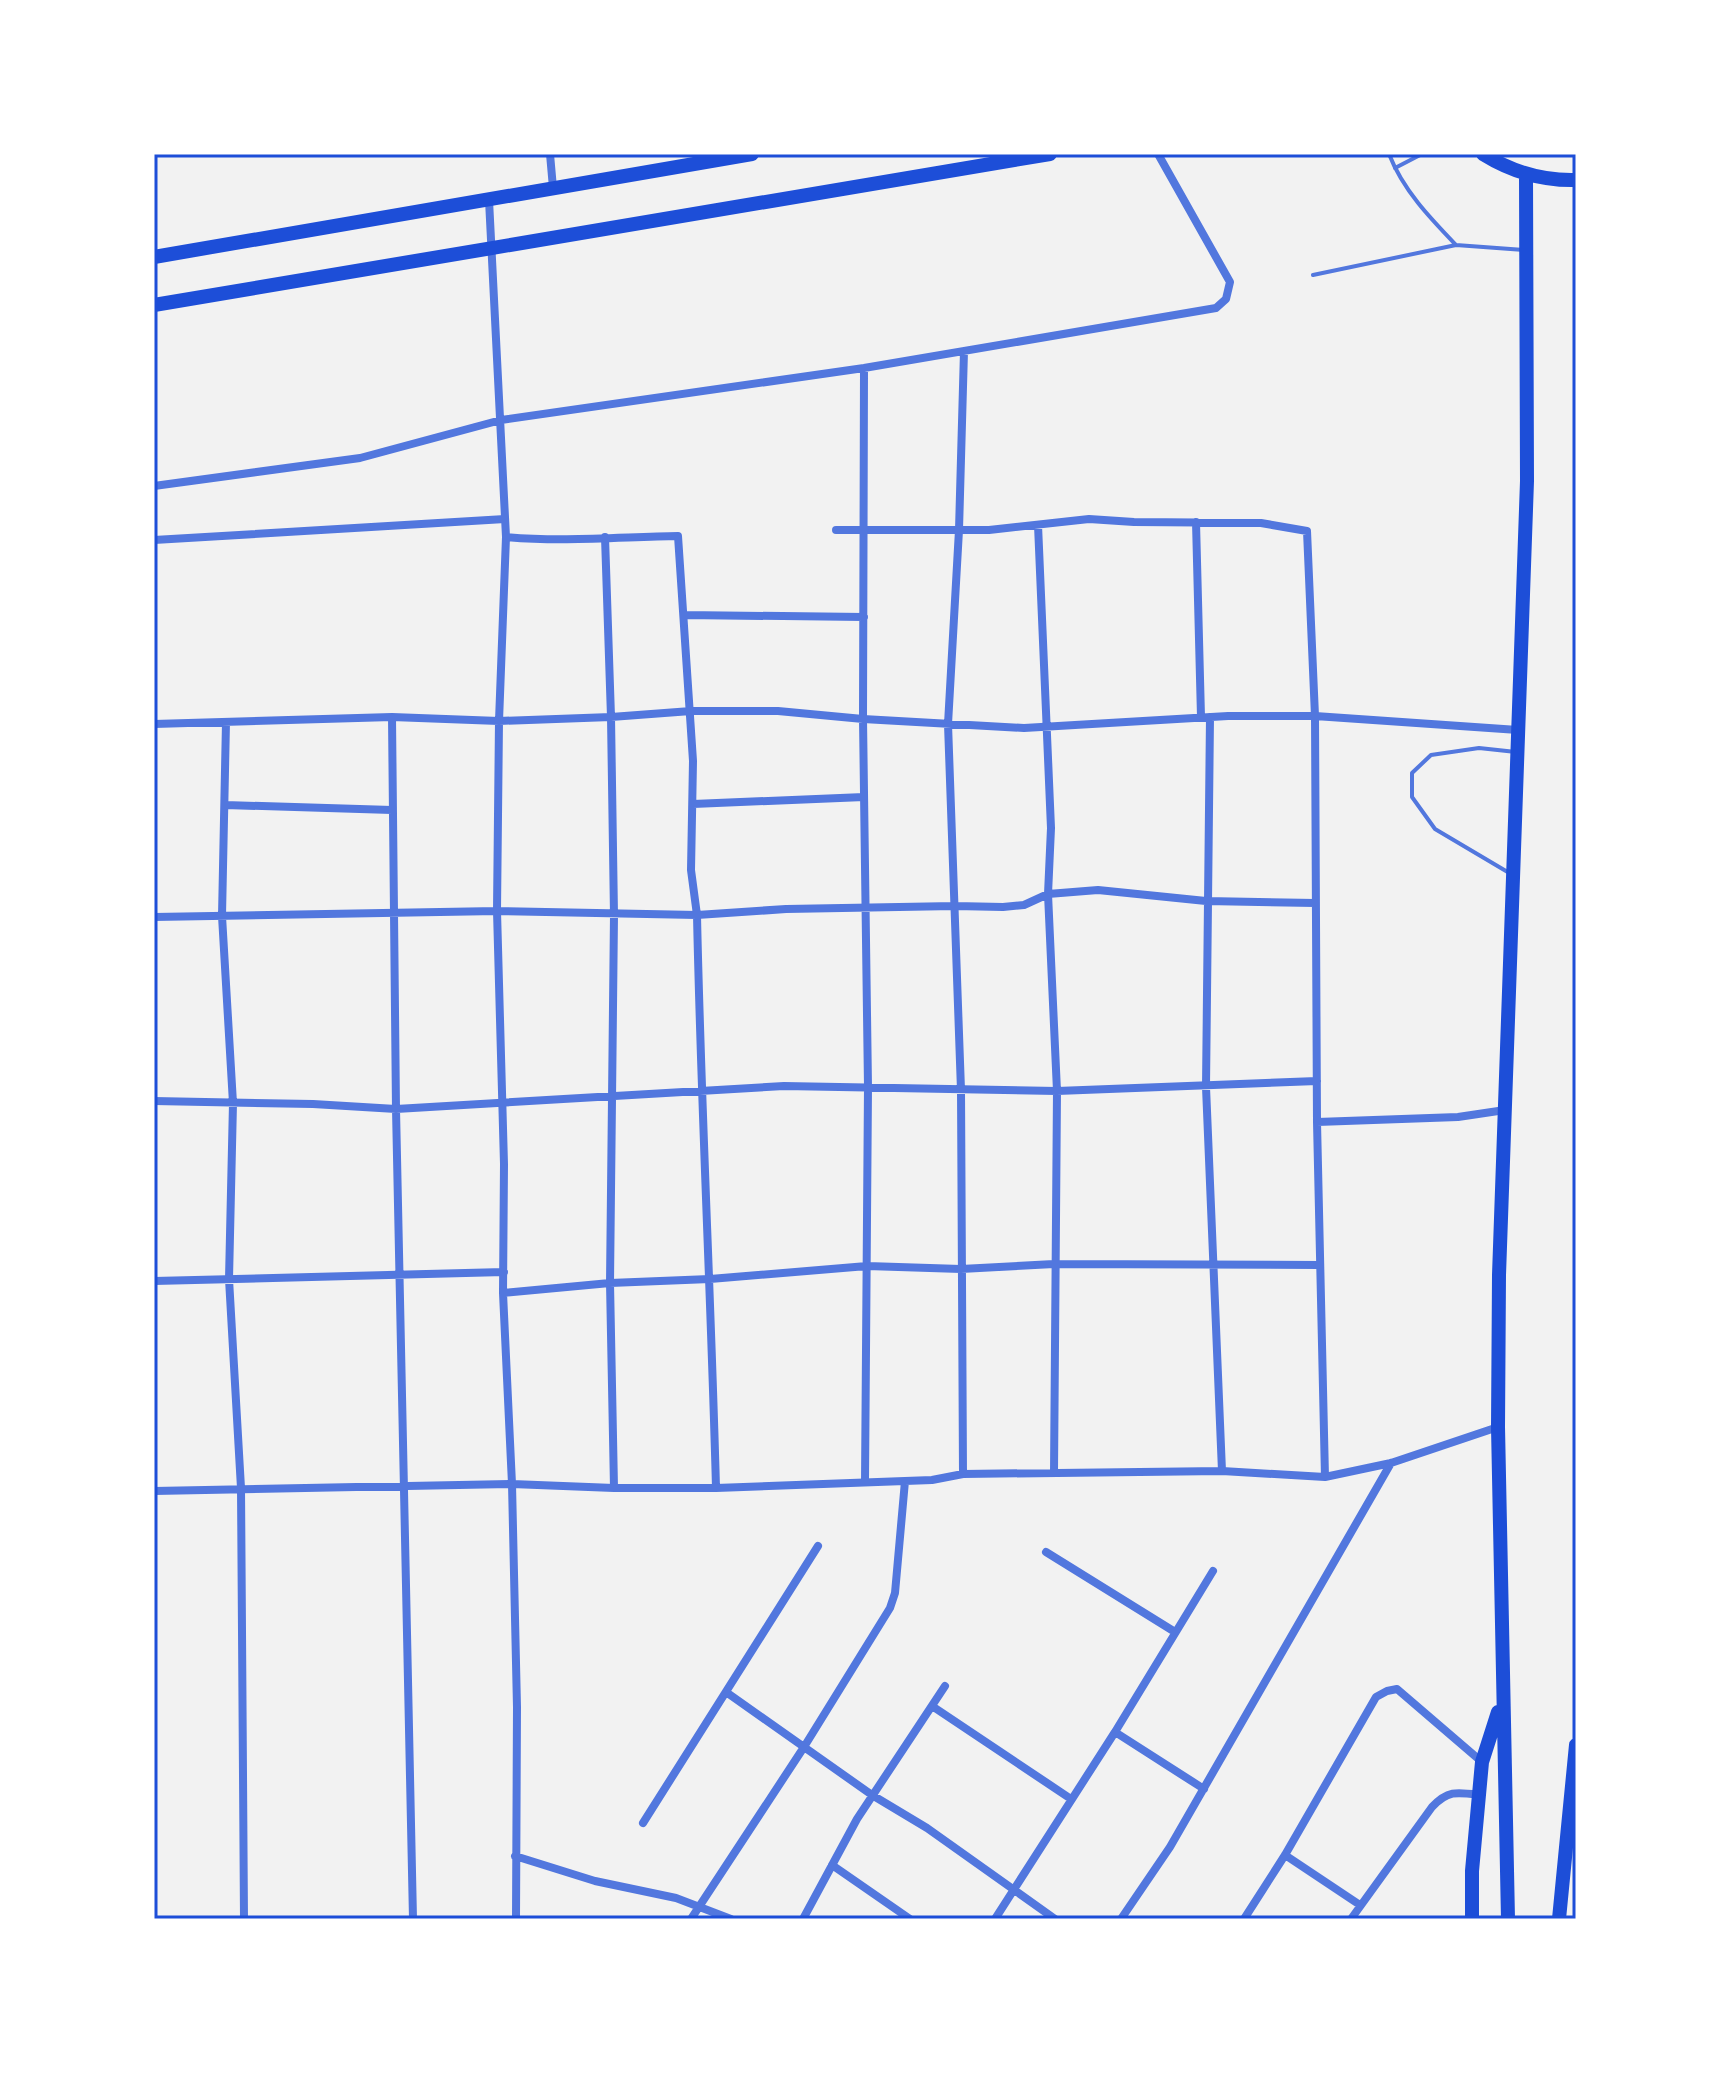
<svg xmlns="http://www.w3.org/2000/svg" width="1730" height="2073" font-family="'Exo 2',sans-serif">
<rect width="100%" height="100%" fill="#f2f2f2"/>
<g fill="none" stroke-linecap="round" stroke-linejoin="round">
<path stroke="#5277de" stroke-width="4" d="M 1389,154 C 1403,190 1430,218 1456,245 L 1524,250
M 1395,168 L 1422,154
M 1313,275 L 1456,245
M 1511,874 L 1435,829 L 1412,797 L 1412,773 L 1431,755 L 1479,748 L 1516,752"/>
<path stroke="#5277de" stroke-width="8" d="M 550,154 L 553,188
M 489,200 L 506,537 L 499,721 L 497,911 L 504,1164 L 503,1293 L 512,1484 L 517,1707 L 516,1919
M 864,368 L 863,719 L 868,1087 L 865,1482
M 154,486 L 360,458 L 501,420 L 864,368 L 1216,308 L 1226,299 L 1230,282 L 1158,154
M 1196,522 L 1201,717
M 836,530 L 959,530 L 964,351
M 605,537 L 611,717 L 614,915 L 610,1283 L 614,1488
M 154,540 L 505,519
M 684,615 L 864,617
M 392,717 L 396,1109 L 413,1919
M 1210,717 L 1206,1087 L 1222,1471
M 226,722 L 222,916 L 233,1103 L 229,1279 L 241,1488 L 244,1919
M 154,724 L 392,717 L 499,721 L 611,717 L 691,711 L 778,711 L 863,719 L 1024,728 L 1228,716 L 1315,716 L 1518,730
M 693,804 L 864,797
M 225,805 L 392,810
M 154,917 L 497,911 L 697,915 L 691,870 L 693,761 L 678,536 C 620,537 563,542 506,537
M 154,1101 L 313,1104 L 396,1109 L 784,1086 L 1057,1091 L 1317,1081
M 1317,1122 L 1458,1117 L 1505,1110
M 154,1281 L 504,1272
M 503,1293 L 610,1283 L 710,1279 L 867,1266 L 961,1269 L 1054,1264 L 1320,1265
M 1054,1473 L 1057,1091 L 1048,894 L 1098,890 L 1206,901 L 1315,903
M 963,1474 L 961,1090 L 948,724 L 959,530 L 989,530 L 1089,519 L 1134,522 L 1261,523 L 1307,531 L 1315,716 L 1317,1122 L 1325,1477
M 905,1481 L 895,1593 L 890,1608 L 804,1747 L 872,1795 L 927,1828 L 1055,1919
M 716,1488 C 711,1297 701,1106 697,915 L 786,909 L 955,906 L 1003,907 L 1024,905 L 1048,894 L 1051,828 L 1038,525
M 154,1491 L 512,1484 L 614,1488 L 716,1488 L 932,1480 L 963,1474 L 1222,1471 L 1325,1477 L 1391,1463 L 1498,1427
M 1046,1552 L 1175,1632
M 932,1706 L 1071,1799
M 1115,1732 L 1204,1789
M 643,1823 L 818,1546
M 1285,1855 L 1360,1905
M 515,1856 L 595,1881 L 676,1898 L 731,1919
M 832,1865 L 910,1919
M 691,1919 L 804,1747 L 726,1692
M 803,1919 L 857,1819 L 945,1686
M 995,1919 L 1115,1732 L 1213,1571
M 1121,1919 L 1170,1847 L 1391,1463
M 1244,1919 L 1285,1855 L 1376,1697 L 1387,1691 L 1397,1689 L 1482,1762
M 1351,1919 L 1432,1807 C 1448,1790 1457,1792 1480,1795"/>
<path stroke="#1d4ed8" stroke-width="14" d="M 154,257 L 752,154
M 154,305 L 1050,154"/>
<path stroke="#1d4ed8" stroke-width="14" d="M 1483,154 C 1512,172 1541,181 1576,180
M 1472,1919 L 1472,1871 L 1482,1762 L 1498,1712
M 1508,1919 L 1498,1427 L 1499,1275 L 1527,481 L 1526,175
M 1559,1919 L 1576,1745"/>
</g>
<rect width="1730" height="2073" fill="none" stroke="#ffffff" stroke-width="312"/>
<rect x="156" y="156" width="1418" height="1761" fill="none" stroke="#1d4ed8" stroke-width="3"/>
</svg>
